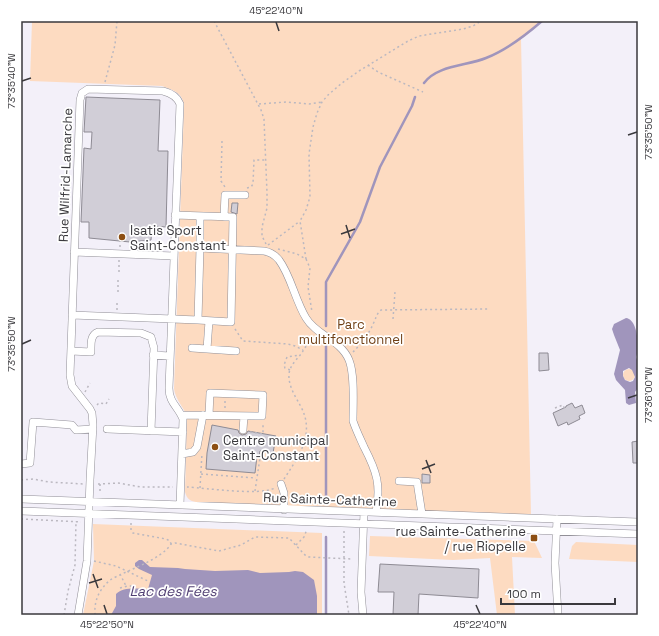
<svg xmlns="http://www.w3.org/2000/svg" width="659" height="636" font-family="'Space Grotesk',sans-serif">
<rect width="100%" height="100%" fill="#f3f0f9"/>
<path fill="#fddbc1" d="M 32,21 L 543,21 L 521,39 L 531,515 L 196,502 C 190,501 187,499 185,492 L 187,417 C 184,407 176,401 174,389 L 184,107 C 184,93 173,90 162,86 L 30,81 Z
M623 375a6 6 0 1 1 12 0a6 6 0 1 1-12 0Z
M 93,524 L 322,533 L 322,615 L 83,615 L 94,561 Z
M 370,536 L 534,541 L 542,558 L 512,557 L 515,615 L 497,615 L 490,558 L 453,560 L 369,556 Z
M 576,542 L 638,545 L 638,562 L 569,559 L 572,546 Z"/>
<path fill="#a095bc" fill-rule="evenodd" d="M 626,318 C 638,319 640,349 636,357 L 638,363 L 638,388 L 635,392 L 636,403 L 629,405 L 626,403 L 625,390 L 616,380 L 614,374 L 620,350 L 614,335 L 612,329 L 614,324 ZM 629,368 L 632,370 L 635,377 L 633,381 L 630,382 L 625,380 L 623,376 L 623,371 Z
M 139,560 L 142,560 L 150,567 L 178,568 L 185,569 L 215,571 L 248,570 L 260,573 L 289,572 L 295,571 L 303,572 L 314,580 L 317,596 L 317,615 L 111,615 L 116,606 L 116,594 C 124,586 138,589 148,589 L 152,575 L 139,569 L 135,566 L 135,563 Z"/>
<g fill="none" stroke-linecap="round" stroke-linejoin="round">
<path stroke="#a095bc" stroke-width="2.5" d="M 424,83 C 437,65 467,66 486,58 C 506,50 526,35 542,21
M 326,326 L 326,282 L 360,222 L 380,167 L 412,106 L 415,97
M 326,498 L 326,343
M 326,537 L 326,615"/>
</g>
<path fill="#d1ced7" stroke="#8e8b94" d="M 86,97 L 160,100 L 158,151 L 168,151 L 166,227 L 152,226 L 151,240 L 130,242 L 89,238 L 89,222 L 81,222 L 84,148 L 91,149 L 92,132 L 84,132 Z
M 232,203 L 238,203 L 237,214 L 231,212 Z
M 539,353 L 548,353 L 549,370 L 539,371 Z
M 572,403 L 575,408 L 582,405 L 585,413 L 579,416 L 580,419 L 568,425 L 567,422 L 558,426 L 553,413 L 566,407 L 566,406 Z
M 212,425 L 238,430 L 239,433 L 242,435 L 246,434 L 248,431 L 276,436 L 273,453 L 260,451 L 259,457 L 257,456 L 255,473 L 206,469 L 207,453 Z
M 638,441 L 638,463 L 633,463 L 632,442 Z
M 422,474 L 430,475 L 430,483 L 422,483 Z
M 380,564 L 479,569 L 478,598 L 419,594 L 418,615 L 393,615 L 394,592 L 378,592 Z"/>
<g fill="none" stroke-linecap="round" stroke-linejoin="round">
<g stroke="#918f97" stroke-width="8">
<path id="minor" d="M 175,215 L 233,217 L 231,322 L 198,320
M 224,217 L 225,195 L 245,195
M 200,248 L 200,216
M 74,252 L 174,256
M 72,315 L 198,320 L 200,248 L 264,251 C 270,252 275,255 279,260 C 291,276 295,300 306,318 C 316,335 341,340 349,360 C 355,375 353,404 353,421 C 356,430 360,438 364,447 C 377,472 381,485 376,512
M 192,348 L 236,351
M 207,349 L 209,321
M 71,351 L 91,352 C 91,344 90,335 98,332 L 141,333 L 151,337 L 154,348 L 151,431
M 153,355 L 170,356
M 182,415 L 262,416 L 263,395 L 210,393 L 209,415
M 107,429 L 183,432
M 243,430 L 244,416
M 182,454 L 193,452 L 197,447 L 203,415
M 21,464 L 30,463 L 33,422 L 72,425 L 76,430 L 93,429
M 399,481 L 417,482 L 422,514
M 281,484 L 284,493 L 284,510
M 21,499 L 638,522
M 21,511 L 638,534
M 557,519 L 555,563 L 558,615
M 78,615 L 87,561 L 90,480 L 93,425 L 92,413 L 90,409 L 72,386 L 70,375 L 80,100 L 82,93 L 88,89 L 163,91 C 171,93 177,96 180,104 L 169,388 C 169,403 178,406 183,419 L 180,505
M 363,615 L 361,592 L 364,512"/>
</g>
<path stroke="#bbb8c0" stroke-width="1.5" stroke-dasharray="2 3" stroke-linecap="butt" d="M 214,21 L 261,110 L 264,119 L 267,193 L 267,208 L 262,227 L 262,236 L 266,244
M 368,65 L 378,72 L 423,92
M 105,82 L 115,45 L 117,21
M 259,104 L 286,102 L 309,104 L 322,102
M 222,141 L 221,181 L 225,187
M 247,188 L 251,187 L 253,184 L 254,160 L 266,160
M 268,245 L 300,221
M 120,247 L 120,241
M 278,249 L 297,254 L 306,259 L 310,268 L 308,287 L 312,312
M 306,259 L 300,221 L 306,210 L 310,197 L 309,154 L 313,127 L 317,113 L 322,102 L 328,95 L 342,83 L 359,71 L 408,41 L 419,36 L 463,29 L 473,26 L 481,21
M 119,272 L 119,260
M 118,292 L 118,279
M 117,310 L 117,300
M 393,319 L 395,292
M 235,329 L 243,341 L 288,344 L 295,346 L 303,350
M 353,352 C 361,344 369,334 373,324 C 376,319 376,314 381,310 L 489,309
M 290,370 L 285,368 L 284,365 L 287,357 L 300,355
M 85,392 L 90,383
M 97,405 L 99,403 L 106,404 L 109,399
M 225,408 L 225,400
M 555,408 L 563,405 L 565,410
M 250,432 L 263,434 L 263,423
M 201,474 L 256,478
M 284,479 C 299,456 316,433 300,405 C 295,396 288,385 289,374 C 290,364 299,358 303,351 C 307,346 308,340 310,334
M 21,480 L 33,479 L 49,482 L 84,484
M 98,484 L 118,483 L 141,487 L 173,487
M 100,484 L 100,494
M 187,487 C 207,488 259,496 275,488
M 200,488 L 202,453
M 255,491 L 261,451
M 21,519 L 81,522
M 131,523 L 131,530 L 133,533 L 166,539 L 170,541 L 171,544
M 344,531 L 344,583 L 349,615
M 296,545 L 304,537 L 307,529
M 94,561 L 116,566 L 150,582
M 120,574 L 126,586
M 120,588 L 128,586 L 135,586
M 64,615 L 68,591 L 75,565 L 76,521
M 95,615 C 94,600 99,590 110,580 C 127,570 161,560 171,544 L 175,543 L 219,551 L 241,545 L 255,537 L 289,538 L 305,555 L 309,557 L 352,559"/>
<use href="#minor" stroke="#fff" stroke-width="7"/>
</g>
<path fill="none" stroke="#3a393d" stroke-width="1.5" d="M 276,22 L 279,31M 22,81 L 31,78M 628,135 L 637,132M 346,225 L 350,238M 341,234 L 355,229M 22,344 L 31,340M 628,398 L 637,395M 426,460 L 431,473M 422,469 L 435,464M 93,574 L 98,588M 89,583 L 102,579M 104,605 L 107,614M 476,605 L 480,614"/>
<g fill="#8d4f13" stroke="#fff" stroke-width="1.5">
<circle cx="122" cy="237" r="4"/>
<circle cx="215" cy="447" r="4"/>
<rect x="530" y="534" width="8" height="8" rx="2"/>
</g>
<g text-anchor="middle" stroke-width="3.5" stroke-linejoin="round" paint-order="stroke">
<g font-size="13" fill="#3a393d" stroke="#fff">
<text transform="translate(65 175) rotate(-88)" y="5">Rue Wilfrid-Lamarche</text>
<text transform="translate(330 499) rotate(2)" y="5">Rue Sainte-Catherine</text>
</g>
<g font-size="13" fill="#3a393d" stroke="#fff" text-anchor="start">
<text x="130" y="235">Isatis Sport<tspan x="130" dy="15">Saint-Constant</tspan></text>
<text x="223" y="445">Centre municipal<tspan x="223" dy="15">Saint-Constant</tspan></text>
<text x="526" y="536" text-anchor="end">rue Sainte-Catherine<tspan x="526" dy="15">/ rue Riopelle</tspan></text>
</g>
<g font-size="13" fill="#6f3f14" stroke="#fff">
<text x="351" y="329">Parc<tspan x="351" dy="15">multifonctionnel</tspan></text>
</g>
<g font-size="14" font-style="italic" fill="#513f73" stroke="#fff">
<text x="173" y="596">Lac des Fées</text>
</g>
</g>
<rect width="659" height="636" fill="none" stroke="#ffffff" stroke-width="44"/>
<path d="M501 598v6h114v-6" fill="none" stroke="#3a393d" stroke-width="2"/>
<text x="507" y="598" font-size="12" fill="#3a393d" stroke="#ffffff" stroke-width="3" paint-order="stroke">100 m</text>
<rect x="22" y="22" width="615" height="592" fill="none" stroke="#3a393d" stroke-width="1.5"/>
<g font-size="10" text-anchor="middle" fill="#3a393d">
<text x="276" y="14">45°22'40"N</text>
<text transform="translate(11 81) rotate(-90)" y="4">73°35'40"W</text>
<text transform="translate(648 132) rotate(-90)" y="4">73°35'50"W</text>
<text transform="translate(11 344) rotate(-90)" y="4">73°35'50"W</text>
<text transform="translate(648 395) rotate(-90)" y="4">73°36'00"W</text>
<text x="107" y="628">45°22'50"N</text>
<text x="480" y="628">45°22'40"N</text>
</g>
</svg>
